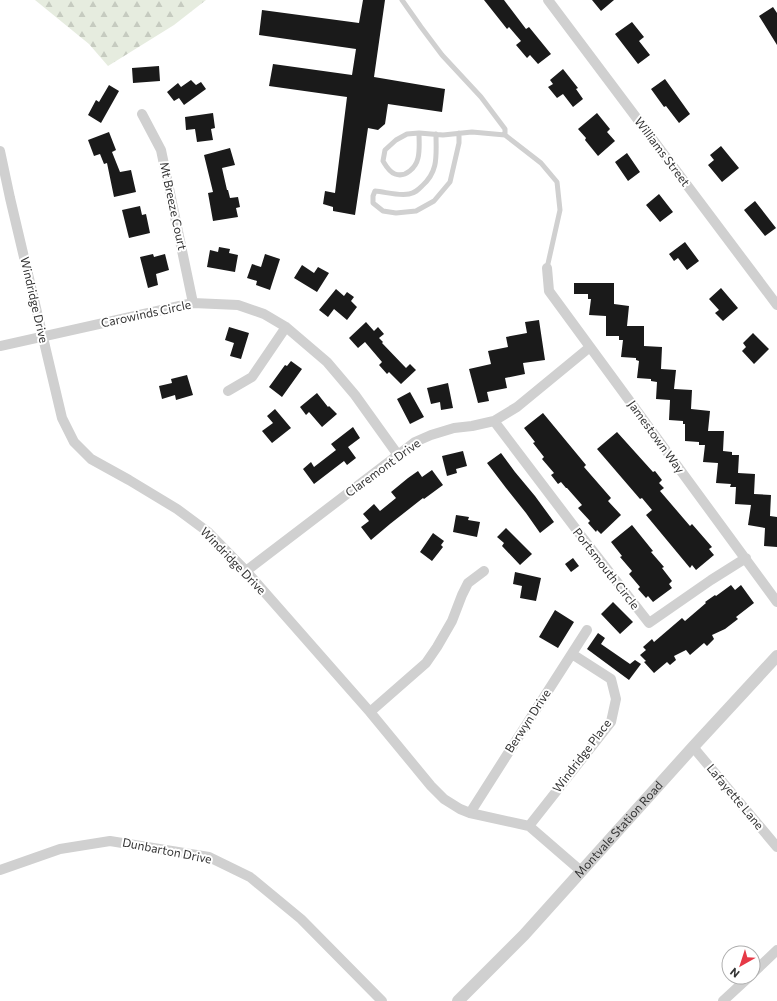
<svg xmlns="http://www.w3.org/2000/svg" width="777" height="1001" font-family="Commissioner,sans-serif">
<defs>
<pattern id="forest-firs" width="22" height="20" patternUnits="userSpaceOnUse"><rect width="22" height="20" fill="#e6ecdf"/><path d="M5 1l3.5 6h-7zM16 11l3.5 6h-7z" fill="#c6cbc0"/></pattern>
</defs>
<rect width="100%" height="100%" fill="#fff"/>
<path fill="url(#forest-firs)" d="M 35,0 L 206,0 L 174,25 L 108,66 L 89,44 Z"/>
<path fill="#1a1a1a" d="M 363,0 L 385,0 L 374,77 L 445,89 L 442,112 L 388,104 L 385,124 L 378,130 L 368,128 L 355,215 L 333,211 L 333,207 L 323,204 L 325,191 L 335,193 L 347,97 L 269,86 L 273,64 L 352,75 L 356,49 L 259,35 L 262,10 L 359,23 Z
M 484,0 L 504,0 L 526,29 L 529,27 L 551,54 L 538,64 L 530,55 L 527,58 L 516,45 L 521,41 L 509,27 L 507,29 Z
M 592,0 L 614,0 L 601,11 Z
M 773,7 L 777,13 L 777,45 L 759,16 Z
M 632,22 L 644,37 L 639,41 L 650,55 L 638,64 L 615,34 Z
M 159,66 L 160,81 L 133,83 L 132,68 Z
M 563,69 L 578,88 L 576,89 L 583,99 L 573,107 L 563,94 L 557,98 L 548,87 L 553,84 L 550,80 Z
M 665,79 L 690,114 L 679,123 L 666,106 L 664,107 L 651,89 Z
M 191,80 L 196,85 L 201,82 L 206,89 L 184,105 L 179,98 L 174,101 L 167,92 L 178,83 L 181,87 Z
M 109,85 L 119,91 L 101,123 L 88,115 L 96,100 L 99,102 Z
M 213,113 L 215,128 L 211,129 L 213,140 L 197,142 L 195,129 L 186,130 L 185,117 Z
M 597,113 L 610,129 L 607,132 L 615,141 L 598,156 L 585,140 L 586,138 L 578,129 Z
M 109,132 L 116,150 L 112,152 L 120,172 L 131,170 L 136,192 L 114,197 L 107,163 L 104,164 L 100,154 L 94,156 L 88,140 Z
M 721,146 L 739,168 L 722,182 L 708,165 L 714,160 L 710,155 Z
M 230,148 L 235,165 L 222,168 L 227,190 L 228,190 L 230,198 L 238,197 L 240,207 L 236,208 L 238,217 L 213,221 L 208,193 L 213,192 L 204,155 Z
M 627,153 L 640,172 L 628,181 L 615,162 Z
M 659,194 L 673,212 L 660,222 L 646,205 Z
M 755,201 L 776,228 L 765,236 L 744,210 Z
M 140,206 L 142,215 L 146,214 L 150,233 L 129,238 L 122,210 Z
M 685,242 L 699,261 L 687,270 L 678,258 L 674,261 L 669,254 Z
M 219,247 L 230,249 L 229,253 L 238,255 L 235,272 L 207,267 L 210,250 L 218,252 Z
M 153,254 L 154,257 L 165,254 L 169,270 L 156,274 L 158,285 L 148,288 L 140,257 Z
M 265,254 L 280,259 L 270,290 L 256,285 L 257,281 L 247,278 L 252,264 L 261,267 Z
M 302,265 L 314,273 L 318,267 L 329,273 L 317,292 L 294,278 Z
M 574,283 L 614,283 L 614,304 L 629,306 L 627,326 L 644,326 L 644,346 L 662,347 L 661,369 L 676,370 L 674,389 L 692,390 L 691,409 L 710,411 L 708,431 L 724,431 L 723,451 L 732,452 L 732,455 L 739,455 L 738,473 L 755,474 L 754,494 L 771,495 L 770,516 L 777,517 L 777,547 L 764,546 L 765,528 L 748,525 L 751,505 L 735,504 L 736,487 L 730,487 L 731,484 L 716,483 L 718,463 L 703,462 L 705,445 L 699,445 L 699,442 L 685,441 L 685,424 L 683,424 L 683,421 L 669,420 L 670,400 L 656,399 L 657,382 L 651,381 L 651,379 L 637,378 L 639,361 L 636,360 L 636,358 L 621,357 L 623,340 L 619,340 L 619,336 L 606,336 L 606,316 L 589,315 L 591,299 L 588,299 L 588,294 L 574,294 Z
M 721,288 L 738,308 L 723,321 L 715,313 L 719,310 L 709,299 Z
M 336,289 L 344,296 L 347,292 L 354,297 L 351,301 L 357,307 L 347,320 L 334,309 L 328,317 L 319,310 Z
M 539,320 L 545,360 L 523,363 L 525,374 L 505,378 L 507,388 L 487,392 L 489,401 L 478,403 L 469,369 L 491,364 L 488,351 L 508,347 L 506,337 L 527,333 L 525,322 Z
M 366,322 L 374,331 L 378,327 L 384,334 L 379,338 L 383,342 L 382,343 L 406,368 L 410,364 L 416,370 L 401,384 L 389,372 L 387,374 L 379,365 L 382,362 L 365,342 L 358,348 L 349,338 Z
M 229,327 L 249,333 L 241,359 L 230,356 L 234,343 L 225,340 Z
M 753,333 L 769,349 L 754,364 L 742,351 L 746,347 L 743,343 Z
M 291,361 L 302,369 L 282,397 L 269,387 L 285,365 L 287,366 Z
M 187,375 L 193,395 L 176,400 L 175,395 L 162,399 L 159,386 L 172,383 L 171,379 Z
M 448,383 L 453,408 L 441,410 L 440,402 L 431,404 L 427,388 Z
M 410,392 L 424,417 L 410,424 L 397,399 Z
M 317,393 L 328,407 L 329,406 L 337,414 L 322,427 L 309,412 L 306,415 L 300,407 Z
M 275,409 L 291,428 L 272,443 L 262,431 L 273,423 L 267,416 Z
M 543,413 L 586,465 L 584,467 L 611,498 L 608,501 L 621,515 L 601,534 L 597,530 L 596,532 L 588,523 L 590,521 L 578,508 L 582,505 L 567,488 L 566,488 L 561,482 L 558,484 L 551,475 L 554,473 L 542,459 L 544,457 L 533,443 L 535,442 L 524,428 Z
M 353,427 L 360,438 L 348,447 L 356,458 L 347,465 L 344,461 L 314,484 L 303,469 L 311,462 L 314,467 L 336,450 L 331,444 Z
M 617,432 L 653,472 L 655,471 L 662,480 L 659,483 L 664,488 L 660,491 L 690,526 L 692,524 L 712,547 L 709,549 L 714,555 L 696,570 L 692,565 L 690,568 L 646,515 L 652,510 L 642,498 L 640,499 L 597,449 Z
M 463,451 L 467,466 L 456,469 L 457,473 L 447,476 L 442,456 Z
M 501,453 L 515,472 L 535,496 L 554,522 L 540,533 L 526,513 L 506,488 L 487,463 Z
M 432,470 L 443,485 L 424,499 L 423,498 L 390,524 L 371,540 L 361,527 L 369,521 L 363,514 L 374,504 L 380,511 L 396,498 L 391,492 L 408,478 L 418,471 L 422,477 Z
M 456,515 L 469,517 L 468,520 L 480,522 L 477,537 L 453,532 Z
M 632,525 L 653,551 L 651,552 L 664,567 L 662,568 L 672,581 L 669,584 L 672,588 L 653,602 L 648,596 L 646,598 L 638,589 L 640,587 L 629,574 L 632,571 L 620,557 L 622,556 L 611,542 Z
M 506,528 L 532,554 L 520,565 L 502,546 L 504,543 L 497,537 Z
M 433,533 L 444,541 L 441,545 L 443,547 L 432,561 L 420,552 Z
M 573,558 L 579,566 L 571,572 L 565,564 Z
M 515,572 L 541,578 L 536,601 L 520,598 L 522,586 L 513,584 Z
M 731,585 L 735,590 L 741,585 L 754,603 L 736,617 L 738,619 L 725,629 L 712,635 L 714,639 L 707,646 L 704,643 L 690,655 L 686,650 L 674,656 L 676,660 L 670,665 L 667,662 L 654,673 L 644,662 L 646,661 L 640,655 L 646,650 L 643,647 L 652,639 L 654,642 L 682,618 L 685,621 L 706,603 L 705,602 L 715,595 L 716,596 Z
M 613,602 L 633,622 L 620,634 L 601,614 Z
M 555,610 L 574,622 L 558,648 L 539,637 Z
M 598,633 L 605,638 L 601,644 L 630,664 L 635,660 L 641,664 L 629,680 L 587,649 Z"/>
<g fill="none" stroke-linecap="round" stroke-linejoin="round">
<path stroke="#d0d0d0" stroke-width="5" d="M 402,0 L 421,27 L 442,55 L 481,97 L 505,129 L 505,135
M 419,133 C 419,141 420,150 418,158 C 416,167 406,178 395,174 C 389,172 386,166 383,161 L 385,150 L 396,140 L 407,134 L 419,133 L 443,135 L 472,132 L 505,135 L 541,163 L 557,182 L 560,210 L 547,268
M 436,134 C 436,155 439,171 422,186 C 418,190 415,193 409,194 C 398,196 386,192 375,191 L 373,196 L 373,203 L 383,211 L 396,213 L 416,211 L 434,201 L 450,182 L 459,143 L 459,133"/>
<path stroke="#d0d0d0" stroke-width="10" d="M 548,0 L 777,305
M 142,114 L 161,150 L 193,303
M 0,151 L 10,198 L 62,418 L 74,442 L 91,459 L 129,480 L 177,509 L 208,532 L 246,571 L 370,712 L 431,786 L 444,799 L 460,809 L 470,813 L 529,826 L 581,871
M 547,268 L 549,291 L 777,602
M 0,346 L 193,303 L 238,305 L 264,314 L 286,327 L 327,362 L 355,395 L 398,455
M 228,391 L 252,377 L 286,327
M 494,421 L 582,537 L 649,623 L 711,580 L 746,558
M 246,571 L 415,442 L 431,435 L 454,428 L 472,426 L 494,421 L 517,407 L 590,347
M 370,712 L 426,663 L 437,647 L 452,621 L 462,595 L 468,583 L 484,571
M 693,747 L 777,847
M 470,813 L 512,747 L 587,630
M 529,826 L 611,722 L 616,699 L 611,679 L 572,654
M 0,870 L 60,849 L 110,841 L 209,857 L 250,877 L 301,919 L 382,1001
M 753,973 L 777,950
M 723,1001 L 749,977"/>
<path stroke="#d0d0d0" stroke-width="12" id="s1" d="M 458,1001 L 524,935 L 693,747 L 777,656"/>
</g>
<g text-anchor="middle" stroke-width="4" stroke-linejoin="round" paint-order="stroke">
<g font-size="12" fill="#333" stroke="#fff">
<text transform="translate(662 152) rotate(53)" y="4">Williams Street</text>
<text transform="translate(173 206) rotate(78)" y="4">Mt Breeze Court</text>
<text transform="translate(34 300) rotate(77)" y="4">Windridge Drive</text>
<text transform="translate(146 314) rotate(-12)" y="4">Carowinds Circle</text>
<text transform="translate(656 437) rotate(54)" y="4">Jamestown Way</text>
<text transform="translate(383 468) rotate(-36)" y="4">Claremont Drive</text>
<text transform="translate(233 561) rotate(46)" y="4">Windridge Drive</text>
<text transform="translate(606 569) rotate(52)" y="4">Portsmouth Circle</text>
<text transform="translate(528 721) rotate(-57)" y="4">Berwyn Drive</text>
<text transform="translate(582 756) rotate(-53)" y="4">Windridge Place</text>
<text transform="translate(735 797) rotate(50)" y="4">Lafayette Lane</text>
<text dy="4" stroke="none"><textPath href="#s1" startOffset="235">Montvale Station Road</textPath></text>
<text transform="translate(167 851) rotate(11)" y="4">Dunbarton Drive</text>
</g>
</g>
<g transform="translate(741 965) rotate(219)"><circle r="19" fill="#ffffff" stroke="#adadad"/>
<path d="M0-3L7 15L0 10L-7 15Z" fill="#e63946"/>
<text y="-6" font-size="11" font-weight="bold" text-anchor="middle" fill="#333333">N</text>
</g>
</svg>
